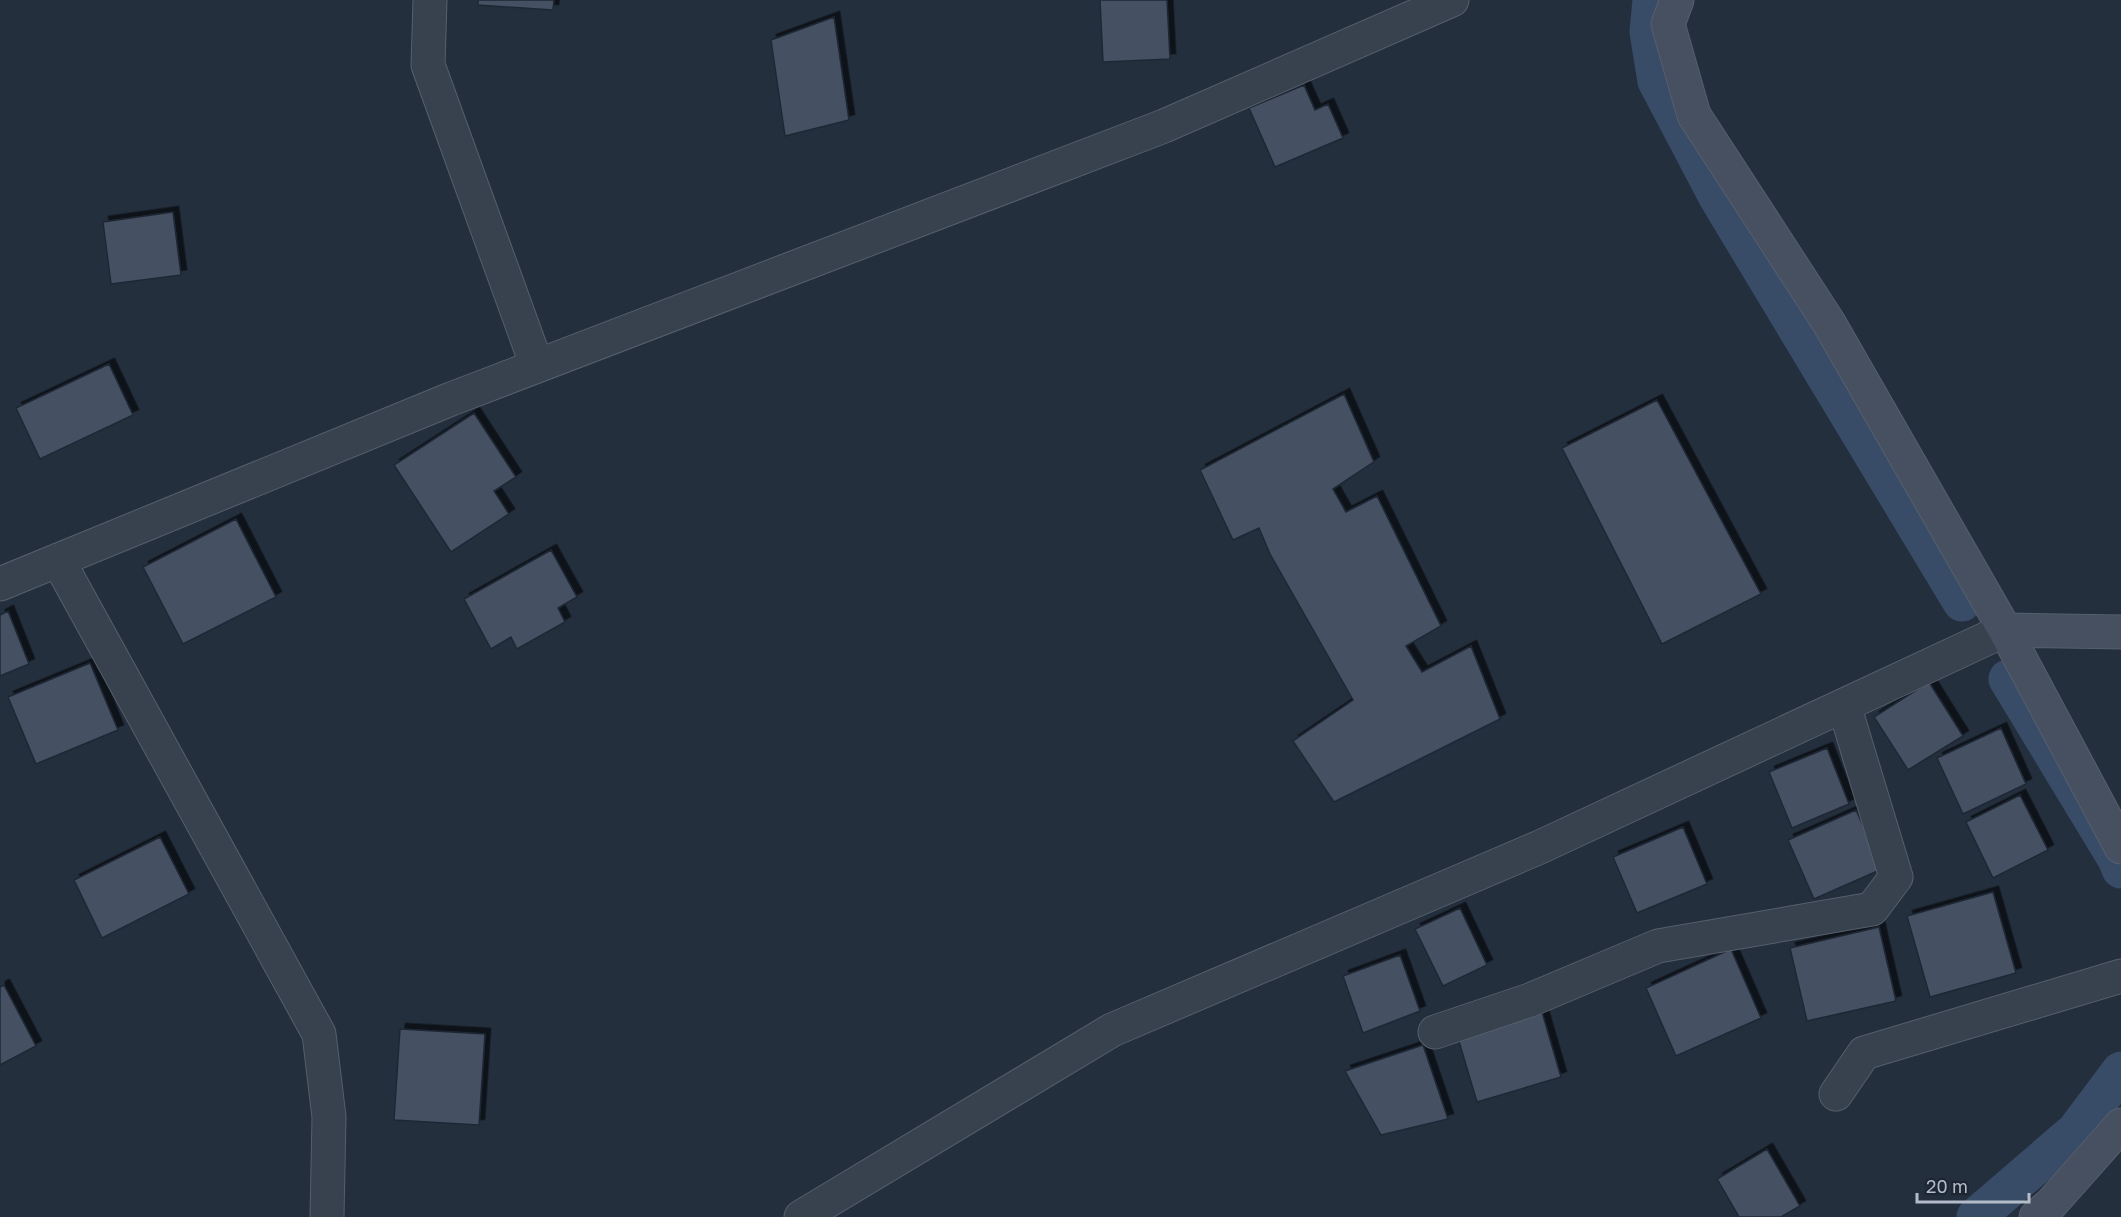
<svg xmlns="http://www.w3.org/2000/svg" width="2121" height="1217" font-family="'Golos Text',sans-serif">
<defs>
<filter id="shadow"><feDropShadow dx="5.5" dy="-5.5" stdDeviation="0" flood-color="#0009"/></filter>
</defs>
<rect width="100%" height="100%" fill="#242f3e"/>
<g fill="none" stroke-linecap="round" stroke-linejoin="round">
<path stroke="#394c67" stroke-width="39" d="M 1652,0 L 1649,32 L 1657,81 L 1718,197 L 1962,602
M 2008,679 L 2117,859 L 2121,869
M 1976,1217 L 2076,1131 L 2121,1071"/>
</g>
<path fill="#455162" stroke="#1f2835" stroke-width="1.5" filter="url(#shadow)" d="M 478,0 L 554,0 L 553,10 L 478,5 Z
M 1100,0 L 1167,0 L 1170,59 L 1103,62 Z
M 834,17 L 849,120 L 785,136 L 771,40 Z
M 1304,85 L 1315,110 L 1328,104 L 1343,138 L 1275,167 L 1249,108 Z
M 173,212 L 181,275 L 111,284 L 103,222 Z
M 109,364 L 133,415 L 40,459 L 16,408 Z
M 1344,394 L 1374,462 L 1333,489 L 1346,512 L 1377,496 L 1441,626 L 1406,646 L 1422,672 L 1471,646 L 1500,719 L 1334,802 L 1293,741 L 1353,700 L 1270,554 L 1259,528 L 1233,540 L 1200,470 Z
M 1657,400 L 1761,594 L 1662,644 L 1562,448 Z
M 474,413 L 516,477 L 494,491 L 509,514 L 451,552 L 394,465 Z
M 236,519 L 276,597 L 183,644 L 143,567 Z
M 551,550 L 577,597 L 558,608 L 565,622 L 517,649 L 511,637 L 491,649 L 464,599 Z
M 8,611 L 29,664 L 0,676 L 0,615 Z
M 90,663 L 118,730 L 36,764 L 8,697 Z
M 1929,682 L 1963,736 L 1908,770 L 1874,717 Z
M 2001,728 L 2026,784 L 1963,814 L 1937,758 Z
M 1827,748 L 1849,804 L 1792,828 L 1769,772 Z
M 2020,795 L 2048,850 L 1993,878 L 1966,822 Z
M 1856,810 L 1882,869 L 1814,899 L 1788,840 Z
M 1683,827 L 1707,884 L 1637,913 L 1613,857 Z
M 160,837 L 189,894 L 102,938 L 74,880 Z
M 1993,892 L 2016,973 L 1930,997 L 1907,916 Z
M 1460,908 L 1487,965 L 1443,986 L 1415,929 Z
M 1879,927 L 1896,1001 L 1807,1021 L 1790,948 Z
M 1731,949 L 1761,1018 L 1676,1056 L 1646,988 Z
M 1400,955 L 1420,1011 L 1363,1033 L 1343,976 Z
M 4,985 L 36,1046 L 0,1065 L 0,987 Z
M 1542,1012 L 1561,1077 L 1477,1102 L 1458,1038 Z
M 400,1029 L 485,1034 L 479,1125 L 394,1120 Z
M 1423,1045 L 1448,1119 L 1381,1135 L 1345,1071 Z
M 1767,1149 L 1800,1206 L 1781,1217 L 1739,1217 L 1717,1179 Z"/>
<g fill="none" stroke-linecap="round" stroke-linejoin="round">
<g stroke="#565f6c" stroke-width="35">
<path id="street" d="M 430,0 L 428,65 L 537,366
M 58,560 L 319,1034 L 329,1117 L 327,1217
M 0,584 L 451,399 L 1164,126 L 1452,0
M 1435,1032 L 1530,1000 L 1658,946 L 1872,909 L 1896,877 L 1844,705
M 1836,1094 L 1864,1053 L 2121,976
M 801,1217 L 1112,1030 L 1540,847 L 2005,630"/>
</g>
<g stroke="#565f6c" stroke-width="35">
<path id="secondary" d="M 1677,0 L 1668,24 L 1694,115 L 1829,323 L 2005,630 L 2121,847
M 2005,630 L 2121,632
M 2036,1217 L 2051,1204 L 2121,1125"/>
</g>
<use href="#street" stroke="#38414e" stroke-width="33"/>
<use href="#secondary" stroke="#465061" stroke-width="33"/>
</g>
<path d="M1917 1193v9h112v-9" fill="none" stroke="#b4bcc9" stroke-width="3"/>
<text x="1926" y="1193" font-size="18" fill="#b4bcc9" stroke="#1d2633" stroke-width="4.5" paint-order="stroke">20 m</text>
</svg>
